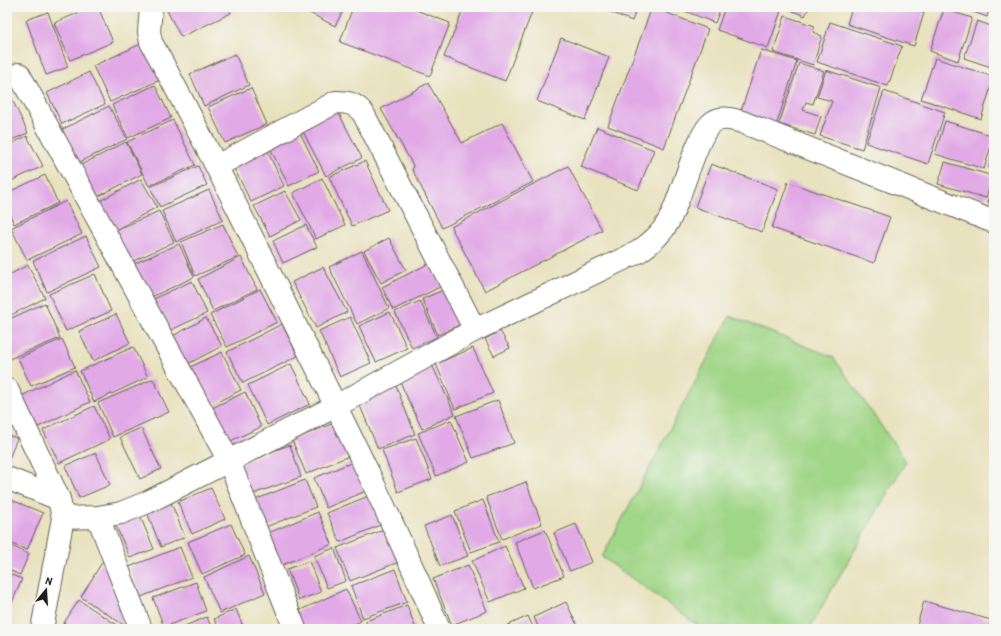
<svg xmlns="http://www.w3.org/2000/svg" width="1001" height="636" font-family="'Patrick Hand',sans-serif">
<rect width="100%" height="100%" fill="#f6f6f2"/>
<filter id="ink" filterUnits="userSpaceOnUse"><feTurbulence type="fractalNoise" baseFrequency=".025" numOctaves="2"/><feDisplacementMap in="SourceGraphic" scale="8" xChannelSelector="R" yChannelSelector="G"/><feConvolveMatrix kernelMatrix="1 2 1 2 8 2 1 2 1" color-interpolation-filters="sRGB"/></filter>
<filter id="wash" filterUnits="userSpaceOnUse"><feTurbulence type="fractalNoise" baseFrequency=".012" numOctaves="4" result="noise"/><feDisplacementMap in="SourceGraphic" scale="16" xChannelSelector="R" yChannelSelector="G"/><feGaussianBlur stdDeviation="0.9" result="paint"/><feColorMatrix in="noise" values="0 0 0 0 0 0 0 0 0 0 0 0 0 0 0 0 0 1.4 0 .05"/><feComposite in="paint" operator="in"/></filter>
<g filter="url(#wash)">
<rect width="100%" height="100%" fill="#e9e2bf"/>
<path fill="#a0d687" stroke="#5e7952" d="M 730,316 L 833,357 L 906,461 L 809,629 L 703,629 L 602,557 Z"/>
<g id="blocks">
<path fill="#e1a9e6" d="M 92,7 L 98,7 L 113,42 L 70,60 L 54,23 Z
M 165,7 L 228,7 L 231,13 L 181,37 Z
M 298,7 L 345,7 L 335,26 Z
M 353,7 L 408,7 L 450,23 L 430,76 L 340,42 Z
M 464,7 L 534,7 L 505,81 L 444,57 Z
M 598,7 L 637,7 L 632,21 Z
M 652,7 L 708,29 L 664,148 L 608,126 Z
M 680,7 L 721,7 L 715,23 L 680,9 Z
M 725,7 L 771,7 L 781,11 L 768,48 L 717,30 Z
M 783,7 L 809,7 L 805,16 Z
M 852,7 L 906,7 L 924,13 L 914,46 L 847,24 Z
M 960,7 L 990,7 L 987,17 Z
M 944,9 L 972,18 L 958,61 L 930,51 Z
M 48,12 L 68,67 L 46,75 L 26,20 Z
M 785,16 L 815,26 L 813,32 L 822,36 L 813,65 L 773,52 Z
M 977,21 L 994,27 L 994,68 L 964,58 Z
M 830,22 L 902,46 L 888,86 L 817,62 Z
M 561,38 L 609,57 L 585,120 L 537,101 Z
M 143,43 L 160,80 L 110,102 L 93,66 Z
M 761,50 L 797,61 L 776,126 L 740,114 Z
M 235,54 L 249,85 L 204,106 L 190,74 Z
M 935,58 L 994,77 L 981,119 L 921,99 Z
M 799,63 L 824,71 L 813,104 L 806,102 L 803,110 L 821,116 L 815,135 L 779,124 Z
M 826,70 L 881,88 L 862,149 L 820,136 L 832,101 L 817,97 Z
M 89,72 L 105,104 L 62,124 L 47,93 Z
M 428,83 L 462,143 L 502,123 L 533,182 L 442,228 L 412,169 L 414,167 L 381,109 Z
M 155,85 L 171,118 L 128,138 L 112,105 Z
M 251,88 L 267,124 L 225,143 L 208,107 Z
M 884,91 L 945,112 L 928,164 L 866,143 Z
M 12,99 L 28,133 L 7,142 L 7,102 Z
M 109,106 L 127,139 L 76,164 L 59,131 Z
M 336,108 L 362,158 L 326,176 L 300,126 Z
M 173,120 L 195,165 L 149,186 L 127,142 Z
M 945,121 L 994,136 L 984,169 L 935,154 Z
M 597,127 L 654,150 L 638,190 L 581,167 Z
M 298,129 L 319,171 L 289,186 L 268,144 Z
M 27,136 L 43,166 L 7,183 L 7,146 Z
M 126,142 L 142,174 L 91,200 L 75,168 Z
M 264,144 L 284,186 L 251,202 L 230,160 Z
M 993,150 L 994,150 L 994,169 L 989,168 Z
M 365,161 L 388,210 L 352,226 L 329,177 Z
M 945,162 L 993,176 L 986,198 L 938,184 Z
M 711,164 L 778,189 L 762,232 L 695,207 Z
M 198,166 L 207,185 L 160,207 L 150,187 Z
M 568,166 L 602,230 L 485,291 L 451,227 Z
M 45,175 L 58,203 L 14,224 L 7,208 L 7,193 Z
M 322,178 L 345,225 L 316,239 L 293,193 Z
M 141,179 L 157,207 L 110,233 L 94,204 Z
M 788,182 L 890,217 L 874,263 L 772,228 Z
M 994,182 L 994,203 L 988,202 Z
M 209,190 L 223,220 L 176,242 L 162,211 Z
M 285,191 L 301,220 L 270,236 L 254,206 Z
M 66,201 L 82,234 L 27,260 L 11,228 Z
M 159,211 L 174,242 L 129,263 L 114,231 Z
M 223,224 L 238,257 L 195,276 L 181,242 Z
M 306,225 L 317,247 L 283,263 L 273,241 Z
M 86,236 L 101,267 L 47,292 L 33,261 Z
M 389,238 L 406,270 L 381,283 L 364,251 Z
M 179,244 L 194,277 L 147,299 L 131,265 Z
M 362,251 L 389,308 L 357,324 L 329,267 Z
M 241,257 L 257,289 L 213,311 L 198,279 Z
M 430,263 L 442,286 L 393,310 L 382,287 Z
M 28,265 L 45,298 L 7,317 L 7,276 Z
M 323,267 L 347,312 L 316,328 L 292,282 Z
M 95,274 L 111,311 L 66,331 L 49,294 Z
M 192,281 L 207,313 L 165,333 L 149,301 Z
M 448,288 L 464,323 L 438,335 L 422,299 Z
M 260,289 L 277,322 L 227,347 L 210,315 Z
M 420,301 L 437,337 L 412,348 L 395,312 Z
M 45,303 L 60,338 L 7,360 L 7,320 Z
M 390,312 L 407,348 L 376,362 L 359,326 Z
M 116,314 L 130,343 L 93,361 L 79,331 Z
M 350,317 L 371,363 L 340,377 L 319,331 Z
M 206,318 L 222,346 L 184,366 L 169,338 Z
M 282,324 L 298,356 L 243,383 L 227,352 Z
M 500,331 L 510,348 L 494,356 L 485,339 Z
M 62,339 L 75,367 L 31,386 L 18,358 Z
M 133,347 L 148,377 L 94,402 L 80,371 Z
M 473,348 L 493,393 L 455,409 L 436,364 Z
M 222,352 L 241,390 L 205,408 L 186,369 Z
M 291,364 L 310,404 L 267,425 L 248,385 Z
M 432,365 L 455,414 L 422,429 L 399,380 Z
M 75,370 L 90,402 L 32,430 L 17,398 Z
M 153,379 L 169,412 L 113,437 L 98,403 Z
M 394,381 L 415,434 L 378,449 L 356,396 Z
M 245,392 L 261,427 L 226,443 L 210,409 Z
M 498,400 L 514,443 L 473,458 L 456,416 Z
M 94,406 L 110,439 L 59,463 L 43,430 Z
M 451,420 L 469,462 L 436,476 L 418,433 Z
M 334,423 L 349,456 L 306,474 L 292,440 Z
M 141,428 L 161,469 L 140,479 L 120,437 Z
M 7,435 L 17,438 L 7,464 Z
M 416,438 L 432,479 L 398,492 L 382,450 Z
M 290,445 L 301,477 L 250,495 L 238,463 Z
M 96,453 L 110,485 L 79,498 L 65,466 Z
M 353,462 L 366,491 L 326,508 L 314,478 Z
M 305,480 L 316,507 L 263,528 L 252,501 Z
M 526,482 L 542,524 L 502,539 L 486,497 Z
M 211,488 L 225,519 L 192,534 L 178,502 Z
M 373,494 L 385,523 L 340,542 L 327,513 Z
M 7,498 L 43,513 L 27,550 L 7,542 Z
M 170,500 L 185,537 L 161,547 L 146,510 Z
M 483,500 L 499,542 L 471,552 L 455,511 Z
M 318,512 L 332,544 L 280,566 L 266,534 Z
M 452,515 L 468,556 L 440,566 L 424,526 Z
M 140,516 L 154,549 L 130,558 L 116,526 Z
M 231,524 L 245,555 L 202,574 L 188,542 Z
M 576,524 L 592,562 L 570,571 L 554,533 Z
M 391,527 L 404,560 L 350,581 L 337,548 Z
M 545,530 L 564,576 L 533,588 L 515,542 Z
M 7,544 L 29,554 L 20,575 L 7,569 Z
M 505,546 L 524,588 L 490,602 L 472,561 Z
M 180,547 L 192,577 L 141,597 L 129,567 Z
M 334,548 L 346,581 L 327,588 L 314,556 Z
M 249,556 L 265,593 L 220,613 L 204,577 Z
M 104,559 L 130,629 L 81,597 Z
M 309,561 L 321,592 L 299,600 L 287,569 Z
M 468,565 L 487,611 L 452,625 L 433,579 Z
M 395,569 L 407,602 L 363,618 L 351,586 Z
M 7,573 L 22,579 L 8,612 L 7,612 Z
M 196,582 L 206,611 L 164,627 L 153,598 Z
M 346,589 L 361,621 L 344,629 L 302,629 L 294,613 Z
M 79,600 L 123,629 L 60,629 Z
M 924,601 L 991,620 L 988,629 L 916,629 Z
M 566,602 L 579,629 L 539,629 L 534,617 Z
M 407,605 L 416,629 L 369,629 L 366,621 Z
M 236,609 L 244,629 L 219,629 L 214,619 Z
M 528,616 L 534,629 L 503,629 L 502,628 Z
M 207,617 L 212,629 L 177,629 Z"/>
</g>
</g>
<g filter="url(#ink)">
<use href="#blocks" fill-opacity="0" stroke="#646155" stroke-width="1"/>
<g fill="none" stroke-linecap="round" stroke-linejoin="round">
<g stroke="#646155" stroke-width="24">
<path id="street" d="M 151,7 L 149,32 L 151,42 C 199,129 243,219 287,308 C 340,414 393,520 439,629
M 19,74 L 229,461 L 295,629
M 217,166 L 336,102 C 347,102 355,103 363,113 L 475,330
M 7,389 L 59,499 L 63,518 L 42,629
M 7,478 L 59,499
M 98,517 L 141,629
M 63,518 L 98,517 L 121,513 L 148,502 L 336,406 L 475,330 L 638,252 C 650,244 661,235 668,222 C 681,201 696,133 713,122 C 722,116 733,119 742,122 L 994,222"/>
</g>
<use href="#street" stroke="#fff" stroke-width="22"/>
</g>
</g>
<rect width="1001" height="636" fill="none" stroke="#f6f6f2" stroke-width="24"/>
<g transform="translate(46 590) rotate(18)" stroke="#f6f6f2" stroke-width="3" paint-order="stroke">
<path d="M0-3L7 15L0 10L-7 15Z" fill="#1c1c1c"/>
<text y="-6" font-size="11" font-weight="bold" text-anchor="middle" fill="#1c1c1c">N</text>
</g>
</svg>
